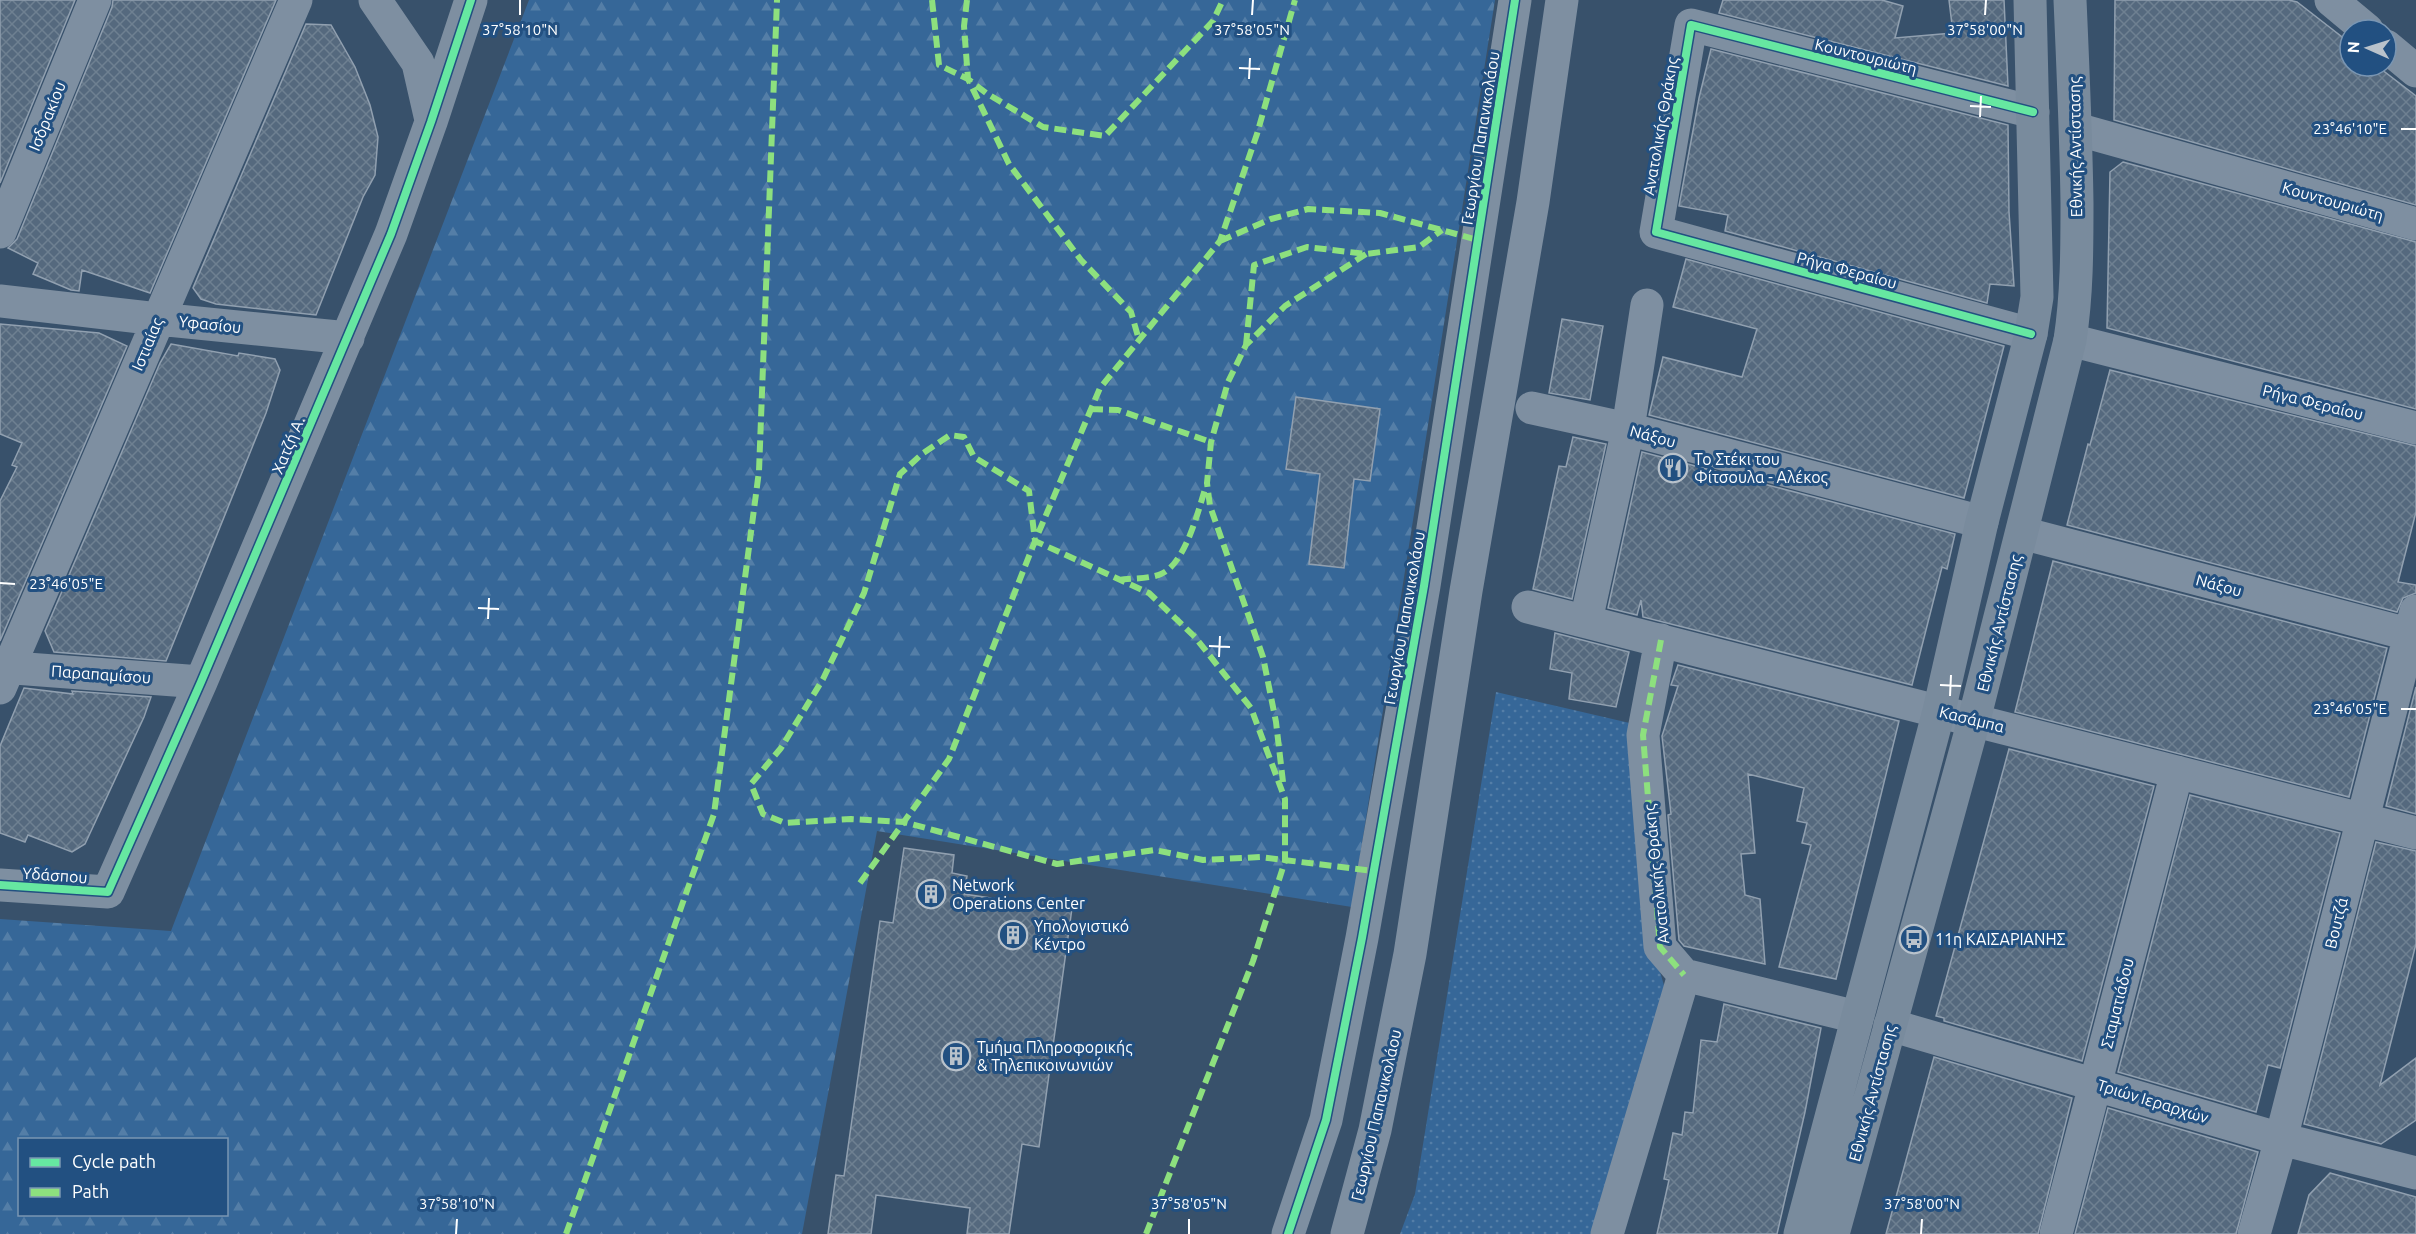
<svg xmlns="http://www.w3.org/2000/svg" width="2416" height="1234" font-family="Ubuntu,sans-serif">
<defs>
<pattern id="forest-firs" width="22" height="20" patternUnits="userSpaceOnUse" patternTransform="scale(1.5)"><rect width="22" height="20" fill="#366798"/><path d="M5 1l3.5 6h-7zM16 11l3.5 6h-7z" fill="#547ea7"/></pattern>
<pattern id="park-dots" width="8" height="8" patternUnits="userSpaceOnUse" patternTransform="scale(1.5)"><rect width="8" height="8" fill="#366798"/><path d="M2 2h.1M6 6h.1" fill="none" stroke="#547ea7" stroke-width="1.8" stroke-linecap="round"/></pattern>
<pattern id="building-cross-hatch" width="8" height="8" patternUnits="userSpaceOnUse" patternTransform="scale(1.5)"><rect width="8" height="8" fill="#55697e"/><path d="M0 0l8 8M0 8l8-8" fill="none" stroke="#6e8091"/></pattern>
</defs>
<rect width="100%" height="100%" fill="#38516b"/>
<path fill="url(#forest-firs)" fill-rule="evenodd" d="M 529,0 L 1495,0 L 1352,907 L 877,831 L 802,1234 L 0,1234 L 0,919 L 171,931 ZM 20,1140 L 226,1140 L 226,1214 L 20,1214 Z"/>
<path fill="url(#park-dots)" d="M 1496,692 L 1634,724 L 1648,930 L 1665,989 L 1597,1234 L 1400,1234 L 1415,1194 Z"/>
<path fill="url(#building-cross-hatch)" stroke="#91a0b0" stroke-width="1.5" d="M 0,0 L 75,0 L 0,183 Z
M 113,0 L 276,0 L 150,293 L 82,270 L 79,291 L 71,290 L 33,274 L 38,263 L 8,248 L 17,239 L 112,7 Z
M 1723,0 L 1882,0 L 1903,6 L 1895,38 L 1953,33 L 1949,0 L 2004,0 L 2008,86 L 1719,13 Z
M 2115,0 L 2289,0 L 2297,2 L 2350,43 L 2350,66 L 2377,66 L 2416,96 L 2416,205 L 2114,120 Z
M 306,24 L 331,25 L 355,67 L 370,105 L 378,137 L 375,175 L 363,197 L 316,315 L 216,304 L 201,299 L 193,288 Z
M 1711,49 L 2008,125 L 2009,212 L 2014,286 L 1990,284 L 1987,303 L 1725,231 L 1728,215 L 1679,206 L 1699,98 Z
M 2123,162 L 2416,242 L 2416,409 L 2107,328 L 2110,172 Z
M 1686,259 L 2004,346 L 1964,498 L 1649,415 L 1663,357 L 1742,377 L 1757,329 L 1673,307 Z
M 1562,319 L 1603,326 L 1590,400 L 1549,393 Z
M 0,324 L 99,333 L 127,346 L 0,641 L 0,501 L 17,467 L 12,465 L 22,443 L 0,434 Z
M 171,344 L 238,356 L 239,353 L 275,359 L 280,370 L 266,413 L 166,661 L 54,652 L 45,631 L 160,363 Z
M 2110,370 L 2416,446 L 2416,512 L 2398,582 L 2416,585 L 2416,593 L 2403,598 L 2397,612 L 2067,525 L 2088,444 L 2090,445 Z
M 1296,397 L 1380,409 L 1370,481 L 1354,479 L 1344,568 L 1309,564 L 1320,474 L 1286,469 Z
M 1573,437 L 1606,444 L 1572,599 L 1533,589 L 1559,466 L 1566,467 Z
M 1642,452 L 1955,534 L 1947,569 L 1942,567 L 1912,685 L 1643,617 L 1641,600 L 1637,615 L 1608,608 Z
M 2053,561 L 2387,648 L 2349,797 L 2015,712 Z
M 1555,633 L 1629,652 L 1616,707 L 1569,699 L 1572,673 L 1550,669 Z
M 1678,665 L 1899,721 L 1836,979 L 1779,967 L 1811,845 L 1802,843 L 1807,823 L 1797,821 L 1804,788 L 1748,774 L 1755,853 L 1741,854 L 1745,895 L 1760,899 L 1765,964 L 1684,946 L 1679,940 L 1668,815 L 1671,814 L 1662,736 L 1678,686 L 1671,685 Z
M 2416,687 L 2416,814 L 2386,806 Z
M 24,688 L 73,694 L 72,691 L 151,697 L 144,717 L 85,844 L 72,852 L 28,835 L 25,842 L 0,833 L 0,746 Z
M 2009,749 L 2154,786 L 2082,1061 L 1944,1021 L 1944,1018 L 1936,1016 Z
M 2190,795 L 2340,833 L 2280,1068 L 2268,1065 L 2256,1112 L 2118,1072 Z
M 2376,842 L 2416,851 L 2416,944 L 2380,1085 L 2416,1058 L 2416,1120 L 2381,1144 L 2304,1124 Z
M 904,848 L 954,855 L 952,873 L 967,876 L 964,894 L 1038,905 L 1040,897 L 1073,901 L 1039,1147 L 1022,1144 L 1009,1234 L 967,1234 L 970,1208 L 876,1195 L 871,1234 L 828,1234 L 836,1175 L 844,1176 L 880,921 L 893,923 Z
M 1724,1004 L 1821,1028 L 1805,1112 L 1777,1234 L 1657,1234 L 1669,1180 L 1664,1179 L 1673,1133 L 1682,1135 L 1685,1112 L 1693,1113 L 1701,1040 L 1717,1042 Z
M 1934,1057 L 2072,1098 L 2038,1234 L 1886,1234 Z
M 2108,1108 L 2258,1152 L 2236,1234 L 2075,1234 Z
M 2330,1173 L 2416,1197 L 2416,1234 L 2298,1234 L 2309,1195 Z"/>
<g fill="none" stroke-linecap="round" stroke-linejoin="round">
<path stroke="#7e8fa1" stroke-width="33" d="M 375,0 L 418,63 L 431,120
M 2331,0 L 2367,30
M 2386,46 L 2416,71
M 2076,129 L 2416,224
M 0,232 L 95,0
M 0,301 L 158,319 L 348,338
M 2031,334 L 1656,232 L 1691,25 L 2033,112
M 2070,340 L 2416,428
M 1532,408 L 1628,429 L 1982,522
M 2022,533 L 2416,636
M 1528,607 L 2416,833
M 1586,621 L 1628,429 L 1647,305
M 1661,640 L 1643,735 L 1660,947 L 1684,975
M 0,667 L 201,682
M 0,688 L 296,0
M 0,885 L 108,892 L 201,682 L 391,234 L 431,122 L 471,0
M 1684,975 L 1857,1017
M 1890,1025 L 2281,1139 L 2416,1173
M 1288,1234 L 1326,1120 L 1362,938 L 1424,586 L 1515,0
M 1347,1234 L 1375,1130 L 1410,954 L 1466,591 L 1533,202 L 1562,0
M 1607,1234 L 1684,975
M 2056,1234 L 2177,772
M 2254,1234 L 2281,1139 L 2416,611"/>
<path stroke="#798b9d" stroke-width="33" d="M 1800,1234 L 1939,711 L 1982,522 L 2031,334 L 2037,297 L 2030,0
M 1833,1234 L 1974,720 L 2070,340 C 2077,294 2077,249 2077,203 C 2076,135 2073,68 2070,0"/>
<path stroke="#8de07e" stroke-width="6" stroke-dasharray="12 6" stroke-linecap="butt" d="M 932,0 L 939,65 L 968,79 L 1009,164 L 1081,260 L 1131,312 L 1139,340
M 967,0 L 964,26 L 968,79 L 986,93 L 1043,127 L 1105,136 L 1213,21 L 1223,0
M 1220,241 L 1271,219 L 1308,209 L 1380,213 L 1478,240
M 1246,345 L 1254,265 L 1307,247 L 1366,254 L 1419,247 L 1442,230
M 1091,409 L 1118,410 L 1211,442
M 1119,580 C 1132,578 1149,579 1161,574 C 1185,564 1198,512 1205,489
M 1661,640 L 1643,735 L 1660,947 L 1684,975
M 1283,782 L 1276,722 L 1263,657 L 1210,506 L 1207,483 L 1211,442 L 1228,382 L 1246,345 L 1285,306 L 1366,254
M 860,883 L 949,759 L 1035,541 L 1100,388 L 1220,241 L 1257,134 L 1295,0
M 566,1234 L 714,814 L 759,471 L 777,0
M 1146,1234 L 1253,961 L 1285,861 L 1285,799 L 1251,708 L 1195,637 L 1149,593 L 1035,541 L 1029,491 L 974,457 L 964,437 L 950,435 L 922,454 L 900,474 L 864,593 L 823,679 L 781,748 L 751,784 L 763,814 L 785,823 L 851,819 L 904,822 L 1057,864 L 1155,850 L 1203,860 L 1260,857 L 1374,871"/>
<g stroke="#225081" stroke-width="11">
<path id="cycleway" d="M 2031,334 L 1656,232 L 1691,25 L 2033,112
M 0,885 L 108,892 L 201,682 L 391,234 L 431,122 L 471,0
M 1288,1234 L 1326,1120 L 1362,938 L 1424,586 L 1515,0"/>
</g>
<use href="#cycleway" stroke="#66e7a1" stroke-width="8"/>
</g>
<path fill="none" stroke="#fff" stroke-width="2" d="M 520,15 L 520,0M 1252,15 L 1253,0M 1985,15 L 1986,0M 1239,68 L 1260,69M 1249,79 L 1250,58M 1970,106 L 1991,107M 1980,117 L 1981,96M 2401,129 L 2416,129M 0,583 L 15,584M 478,608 L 499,609M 488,619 L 489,598M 1209,646 L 1230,647M 1219,657 L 1220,636M 1940,685 L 1961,686M 1950,696 L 1951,675M 2401,709 L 2416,709M 456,1234 L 457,1219M 1189,1234 L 1189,1219M 1921,1234 L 1922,1219"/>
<defs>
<g id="restaurant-ring" transform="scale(1.5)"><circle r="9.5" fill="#225081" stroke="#b9c2cb" stroke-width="1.5"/><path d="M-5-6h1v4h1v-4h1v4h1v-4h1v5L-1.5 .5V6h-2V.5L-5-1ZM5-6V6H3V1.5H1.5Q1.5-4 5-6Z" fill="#b9c2cb"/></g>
<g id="building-ring" transform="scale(1.5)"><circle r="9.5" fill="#225081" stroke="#b9c2cb" stroke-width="1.5"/><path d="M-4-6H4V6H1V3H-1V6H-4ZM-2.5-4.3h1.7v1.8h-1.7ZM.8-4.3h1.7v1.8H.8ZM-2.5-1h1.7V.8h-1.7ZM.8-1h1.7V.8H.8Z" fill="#b9c2cb"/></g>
<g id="bus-ring" transform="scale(1.5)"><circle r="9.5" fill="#225081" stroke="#b9c2cb" stroke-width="1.5"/><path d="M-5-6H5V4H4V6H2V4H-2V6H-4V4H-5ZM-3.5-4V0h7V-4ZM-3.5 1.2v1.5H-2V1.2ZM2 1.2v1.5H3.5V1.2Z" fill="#b9c2cb"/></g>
</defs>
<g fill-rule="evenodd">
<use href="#restaurant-ring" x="1673" y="468"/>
<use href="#building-ring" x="931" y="894"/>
<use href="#building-ring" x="1013" y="935"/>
<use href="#bus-ring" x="1914" y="939"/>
<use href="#building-ring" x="956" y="1056"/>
</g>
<g text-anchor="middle" stroke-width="6" stroke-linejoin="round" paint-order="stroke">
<g font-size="16" fill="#fff" stroke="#225081">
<text transform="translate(1866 56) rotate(14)" y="6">Κουντουριώτη</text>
<text transform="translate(47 116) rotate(-68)" y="6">Ισδρακίου</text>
<text transform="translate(1660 126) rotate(-80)" y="6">Ανατολικής Θράκης</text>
<text transform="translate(1480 138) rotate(-81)" y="6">Γεωργίου Παπανικολάου</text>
<text transform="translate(2075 147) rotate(-91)" y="6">Εθνικής Αντίστασης</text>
<text transform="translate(2333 201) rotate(16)" y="6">Κουντουριώτη</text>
<text transform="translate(1847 270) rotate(15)" y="6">Ρήγα Φεραίου</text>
<text transform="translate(210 324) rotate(6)" y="6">Υφασίου</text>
<text transform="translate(147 344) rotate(-67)" y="6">Ιστιαίας</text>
<text transform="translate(2313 402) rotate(14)" y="6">Ρήγα Φεραίου</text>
<text transform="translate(1653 436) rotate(15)" y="6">Νάξου</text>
<text transform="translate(288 445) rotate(-67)" y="6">Χατζή Α.</text>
<text transform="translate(2219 585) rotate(15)" y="6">Νάξου</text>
<text transform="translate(1404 618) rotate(-80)" y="6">Γεωργίου Παπανικολάου</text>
<text transform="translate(1999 623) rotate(-76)" y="6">Εθνικής Αντίστασης</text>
<text transform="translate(101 674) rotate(4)" y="6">Παραπαμίσου</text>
<text transform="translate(1972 719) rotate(14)" y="6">Κασάμπα</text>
<text transform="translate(1656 874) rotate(-96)" y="6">Ανατολικής Θράκης</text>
<text transform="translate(55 875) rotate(4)" y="6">Υδάσπου</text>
<text transform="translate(2336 923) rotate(-76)" y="6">Βουτζά</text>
<text transform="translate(2117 1003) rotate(-76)" y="6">Σταματιάδου</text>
<text transform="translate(1872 1093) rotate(-75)" y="6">Εθνικής Αντίστασης</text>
<text transform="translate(2153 1101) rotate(17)" y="6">Τριών Ιεραρχών</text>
<text transform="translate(1376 1115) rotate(-77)" y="6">Γεωργίου Παπανικολάου</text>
</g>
<g font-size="16" fill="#fff" stroke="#225081" text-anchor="start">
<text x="1694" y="465">Το Στέκι του<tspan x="1694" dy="18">Φίτσουλα - Αλέκος</tspan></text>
<text x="952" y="891">Network<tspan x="952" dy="18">Operations Center</tspan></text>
<text x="1034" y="932">Υπολογιστικό<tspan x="1034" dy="18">Κέντρο</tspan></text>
<text x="1935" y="945">11η ΚΑΙΣΑΡΙΑΝΗΣ</text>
<text x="977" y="1053">Τμήμα Πληροφορικής<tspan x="977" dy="18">&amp; Τηλεπικοινωνιών</tspan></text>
</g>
</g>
<g font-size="15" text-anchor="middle" fill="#fff" stroke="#225081" stroke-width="6" stroke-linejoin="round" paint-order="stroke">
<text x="520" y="35">37°58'10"N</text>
<text x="1252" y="35">37°58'05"N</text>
<text x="1985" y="35">37°58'00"N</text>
<text x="2350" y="134">23°46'10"E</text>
<text x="66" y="589">23°46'05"E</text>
<text x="2350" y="714">23°46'05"E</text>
<text x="457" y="1209">37°58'10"N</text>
<text x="1189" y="1209">37°58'05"N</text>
<text x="1922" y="1209">37°58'00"N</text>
</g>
<rect x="18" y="1138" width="210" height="78" fill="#225081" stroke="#7a96b3" stroke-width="1.5"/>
<rect x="30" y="1158" width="30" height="9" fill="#66e7a1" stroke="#7a96b3" stroke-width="1.5"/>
<text x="72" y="1168" font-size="18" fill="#ffffff">Cycle path</text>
<rect x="30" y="1188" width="30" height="9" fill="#8de07e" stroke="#7a96b3" stroke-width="1.5"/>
<text x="72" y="1198" font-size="18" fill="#ffffff">Path</text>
<g transform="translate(2368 48) rotate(273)"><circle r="28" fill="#225081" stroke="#7a96b3" stroke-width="1.5"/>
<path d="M0-4.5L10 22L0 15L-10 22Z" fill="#b9c2cb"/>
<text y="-9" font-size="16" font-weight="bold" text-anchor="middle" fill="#ffffff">N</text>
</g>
</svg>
